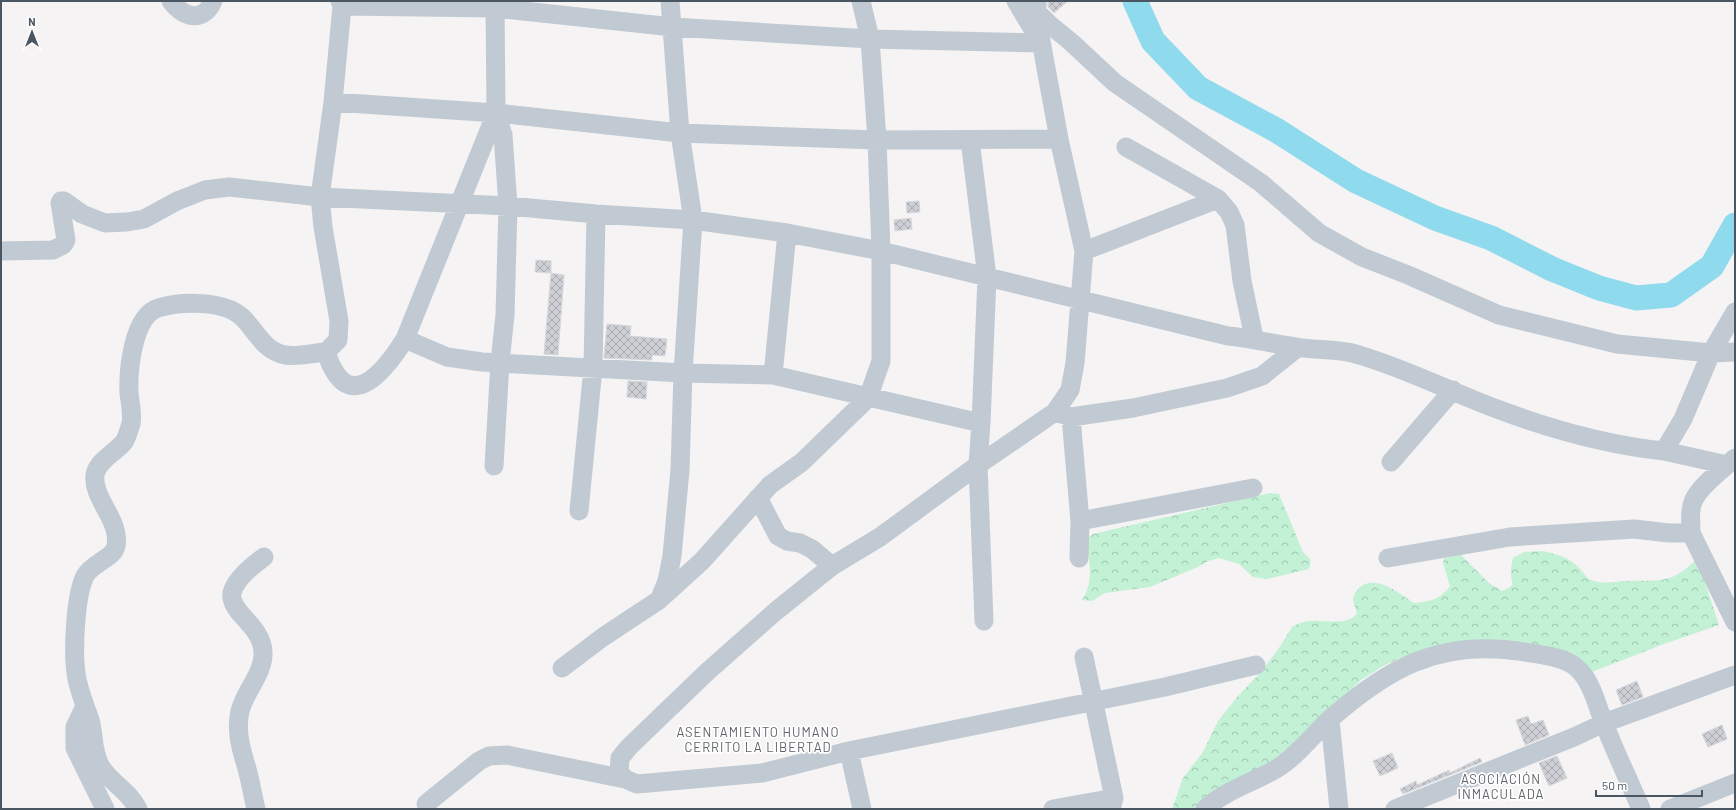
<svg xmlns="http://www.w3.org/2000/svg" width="1736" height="810" font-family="Barlow,sans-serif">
<defs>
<pattern id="forest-crowns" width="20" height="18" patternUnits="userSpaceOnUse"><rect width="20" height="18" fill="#c3f1d5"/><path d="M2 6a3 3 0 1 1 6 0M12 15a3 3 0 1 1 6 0" fill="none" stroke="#a0c6b0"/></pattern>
<pattern id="building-cross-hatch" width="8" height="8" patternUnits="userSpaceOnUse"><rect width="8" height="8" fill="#cdcfd5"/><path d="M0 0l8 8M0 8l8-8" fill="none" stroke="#a8abb0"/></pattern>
</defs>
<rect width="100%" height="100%" fill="#f5f3f3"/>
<path fill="url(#forest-crowns)" d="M 1270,493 L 1279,494 L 1303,552 L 1311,560 L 1309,569 L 1267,579 L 1253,577 L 1239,564 L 1219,558 L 1208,561 L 1198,567 L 1150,587 L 1105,593 L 1092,601 L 1082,600 C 1095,580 1089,561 1086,539 L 1093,534 Z
M 1543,551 C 1554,554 1567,556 1576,565 C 1581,569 1586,578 1591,580 C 1603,585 1615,581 1628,581 C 1662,580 1671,584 1697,559 L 1719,625 L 1664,644 L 1589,673 L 1443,645 L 1405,656 L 1383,666 L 1361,680 L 1326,714 L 1293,757 L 1208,809 L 1172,809 L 1183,778 L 1203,752 L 1218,721 L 1238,696 L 1262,671 L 1281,645 L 1292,627 C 1297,624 1304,621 1310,621 C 1324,619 1348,627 1357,613 C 1356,609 1353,602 1353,598 C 1354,594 1357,590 1360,587 C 1377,574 1400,594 1414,603 C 1431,601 1440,600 1450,586 L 1443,563 L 1444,558 L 1461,555 L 1489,583 L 1502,591 C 1518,585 1510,584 1511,571 C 1511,567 1512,562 1513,558 L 1524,552 Z"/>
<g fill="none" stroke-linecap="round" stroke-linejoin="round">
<path stroke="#90daee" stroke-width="25" d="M 1135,1 L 1153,41 L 1198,88 L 1276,130 L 1356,181 L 1435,218 L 1491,238 L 1552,269 L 1599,288 L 1636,298 L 1671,295 L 1712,266 L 1735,225"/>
</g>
<path fill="url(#building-cross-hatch)" stroke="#d7d9de" d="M 1048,1 L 1068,1 L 1054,13 L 1048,7 Z
M 919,201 L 920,212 L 907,213 L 906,202 Z
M 911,218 L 912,229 L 895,231 L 894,220 Z
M 536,260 L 551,261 L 551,273 L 535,272 Z
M 551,273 L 564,275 L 558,355 L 544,354 Z
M 607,324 L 631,326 L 630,336 L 667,339 L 665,356 L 652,355 L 652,360 L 604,358 Z
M 628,381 L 647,382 L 646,399 L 627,397 Z
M 1637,681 L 1643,697 L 1622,705 L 1616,690 Z
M 1528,716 L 1531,724 L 1543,720 L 1549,735 L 1525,745 L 1516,720 Z
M 1722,725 L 1727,739 L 1708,747 L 1702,734 Z
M 1392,753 L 1398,768 L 1380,776 L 1373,761 Z
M 1557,756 L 1567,778 L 1549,786 L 1539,763 Z
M 1480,758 L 1482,762 L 1403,794 L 1400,789 L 1416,781 L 1417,785 L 1449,770 L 1450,773 Z"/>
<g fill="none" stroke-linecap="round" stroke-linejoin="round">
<path stroke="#c1cad2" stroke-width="19" d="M 171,1 C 183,17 203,24 213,1
M 340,1 L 342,6 L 333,102 L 320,197 L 323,227 L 339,321 L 338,340 L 326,352 C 347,417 383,374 405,339 L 496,113
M 1037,1 L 1037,12 L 1049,24 L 1071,42 L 1115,83 L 1261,183 L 1319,233 L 1362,257 L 1408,275 L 1499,315 L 1617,344 L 1711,353 L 1735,352
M 342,6 L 495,8 L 673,27 L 870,39 L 1041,43 L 1016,1
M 1039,30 L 1059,139
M 333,102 L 496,113 L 680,133 L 877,140 L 1059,139 L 1084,251 L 1075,363 L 1070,390 L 1055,412
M 970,140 L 987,277 L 981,423
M 1126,147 L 1218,199 L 1229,212 L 1235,225 L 1242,281 L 1254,338
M 1,251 L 53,250 L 63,245 L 66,240 L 60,203 L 61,201 L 64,201 L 82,214 L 105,223 L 127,222 L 144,219 L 177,201 L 205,190 L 229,187 L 320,197 L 508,206 L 596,214 L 693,220 L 787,233 L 881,251 L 1228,336 C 1251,338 1273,344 1296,347 C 1317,351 1339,348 1359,355 C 1407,369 1451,392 1497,409 C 1550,429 1608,445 1664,451 L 1683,419 L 1711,353 L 1735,312
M 1084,251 L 1218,199
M 405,339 L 447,357 L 482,362 L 683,373 L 773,375 L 981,423 L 978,465 L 984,621
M 773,375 L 787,233
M 1071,417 L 1080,521 L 1079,558
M 1664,451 L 1727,465
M 1735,458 C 1723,469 1698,487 1693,502 C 1689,511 1691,524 1691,533 L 1735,622
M 1391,462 L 1453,390
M 494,466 L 500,362 L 505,315 L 508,206 L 503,135 L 496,113 L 495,1
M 758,498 L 778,536 L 787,541 L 800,543 L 812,549 L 832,566
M 579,511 L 593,368 L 596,214
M 1080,521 L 1253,488
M 1388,558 L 1510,537 L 1634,529 L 1669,533 L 1691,533
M 660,598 L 667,581 L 672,556 L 680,470 L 683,373 L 693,220 L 680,133 L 670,1
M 1084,657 L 1114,798 L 1111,809
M 1256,665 L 1165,687 L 849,751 L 762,773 L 637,784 L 625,779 L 619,772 L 620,758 L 629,747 L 707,672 L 776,611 L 832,566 L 880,537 L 978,465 L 1055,412 L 1071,417 L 1133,408 L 1227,388 L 1262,376 L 1297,348
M 562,668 L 603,637 L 659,600 L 702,561 L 770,485 L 802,462 L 868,398 L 881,361 L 881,251 L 877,140 L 870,39 L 861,1
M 85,706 C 87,712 90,718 91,724 C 94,738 93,754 101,767 C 111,783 129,791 138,809
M 1330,720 L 1339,809
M 849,751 L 862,809
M 426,804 L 479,761 L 489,756 L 507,755 L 625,779
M 105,809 L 75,748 L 75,727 L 85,706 C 82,696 77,684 76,673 C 73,651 75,596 85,576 C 92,563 114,558 116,546 C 121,520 92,499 95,475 C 97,461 116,452 124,442 C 127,438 129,429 131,424 C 133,414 130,403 129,393 C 128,370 133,316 158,308 C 181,301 225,300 243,318 C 256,331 264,351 285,355 C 298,357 313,353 326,352
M 256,809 C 252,793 250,777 245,762 C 240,745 236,729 240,711 C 245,691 264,673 263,652 C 262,625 229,613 232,593 C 235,579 253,565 264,557
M 1053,809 L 1114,798
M 1205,809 C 1226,790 1252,783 1276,769 C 1294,759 1314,734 1329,720 C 1388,668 1438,640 1518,651 C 1535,654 1566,656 1578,669 C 1593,684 1596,704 1604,723 C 1615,752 1629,780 1641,809
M 1395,809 L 1574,737 L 1604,723 L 1735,675
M 1670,809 L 1735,783"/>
</g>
<g text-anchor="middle" stroke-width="3.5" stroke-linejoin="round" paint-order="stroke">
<g font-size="13" letter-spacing="1" fill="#5f6368" stroke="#fff">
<text x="758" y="737">ASENTAMIENTO HUMANO<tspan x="758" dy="15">CERRITO LA LIBERTAD</tspan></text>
<text x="1501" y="784">ASOCIACIÓN<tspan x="1501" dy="15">INMACULADA</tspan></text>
</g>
</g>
<rect width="1736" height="810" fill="none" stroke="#4a5661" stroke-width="4"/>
<g transform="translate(32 32)" stroke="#ffffff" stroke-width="3" paint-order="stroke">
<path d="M0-3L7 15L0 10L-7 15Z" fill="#4a5661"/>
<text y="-6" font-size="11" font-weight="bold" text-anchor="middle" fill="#4a5661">N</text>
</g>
<path d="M1596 790v6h106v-6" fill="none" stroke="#4a5661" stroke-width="2"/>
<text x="1602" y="790" font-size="12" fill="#4a5661" stroke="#ffffff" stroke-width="3" paint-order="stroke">50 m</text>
</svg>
